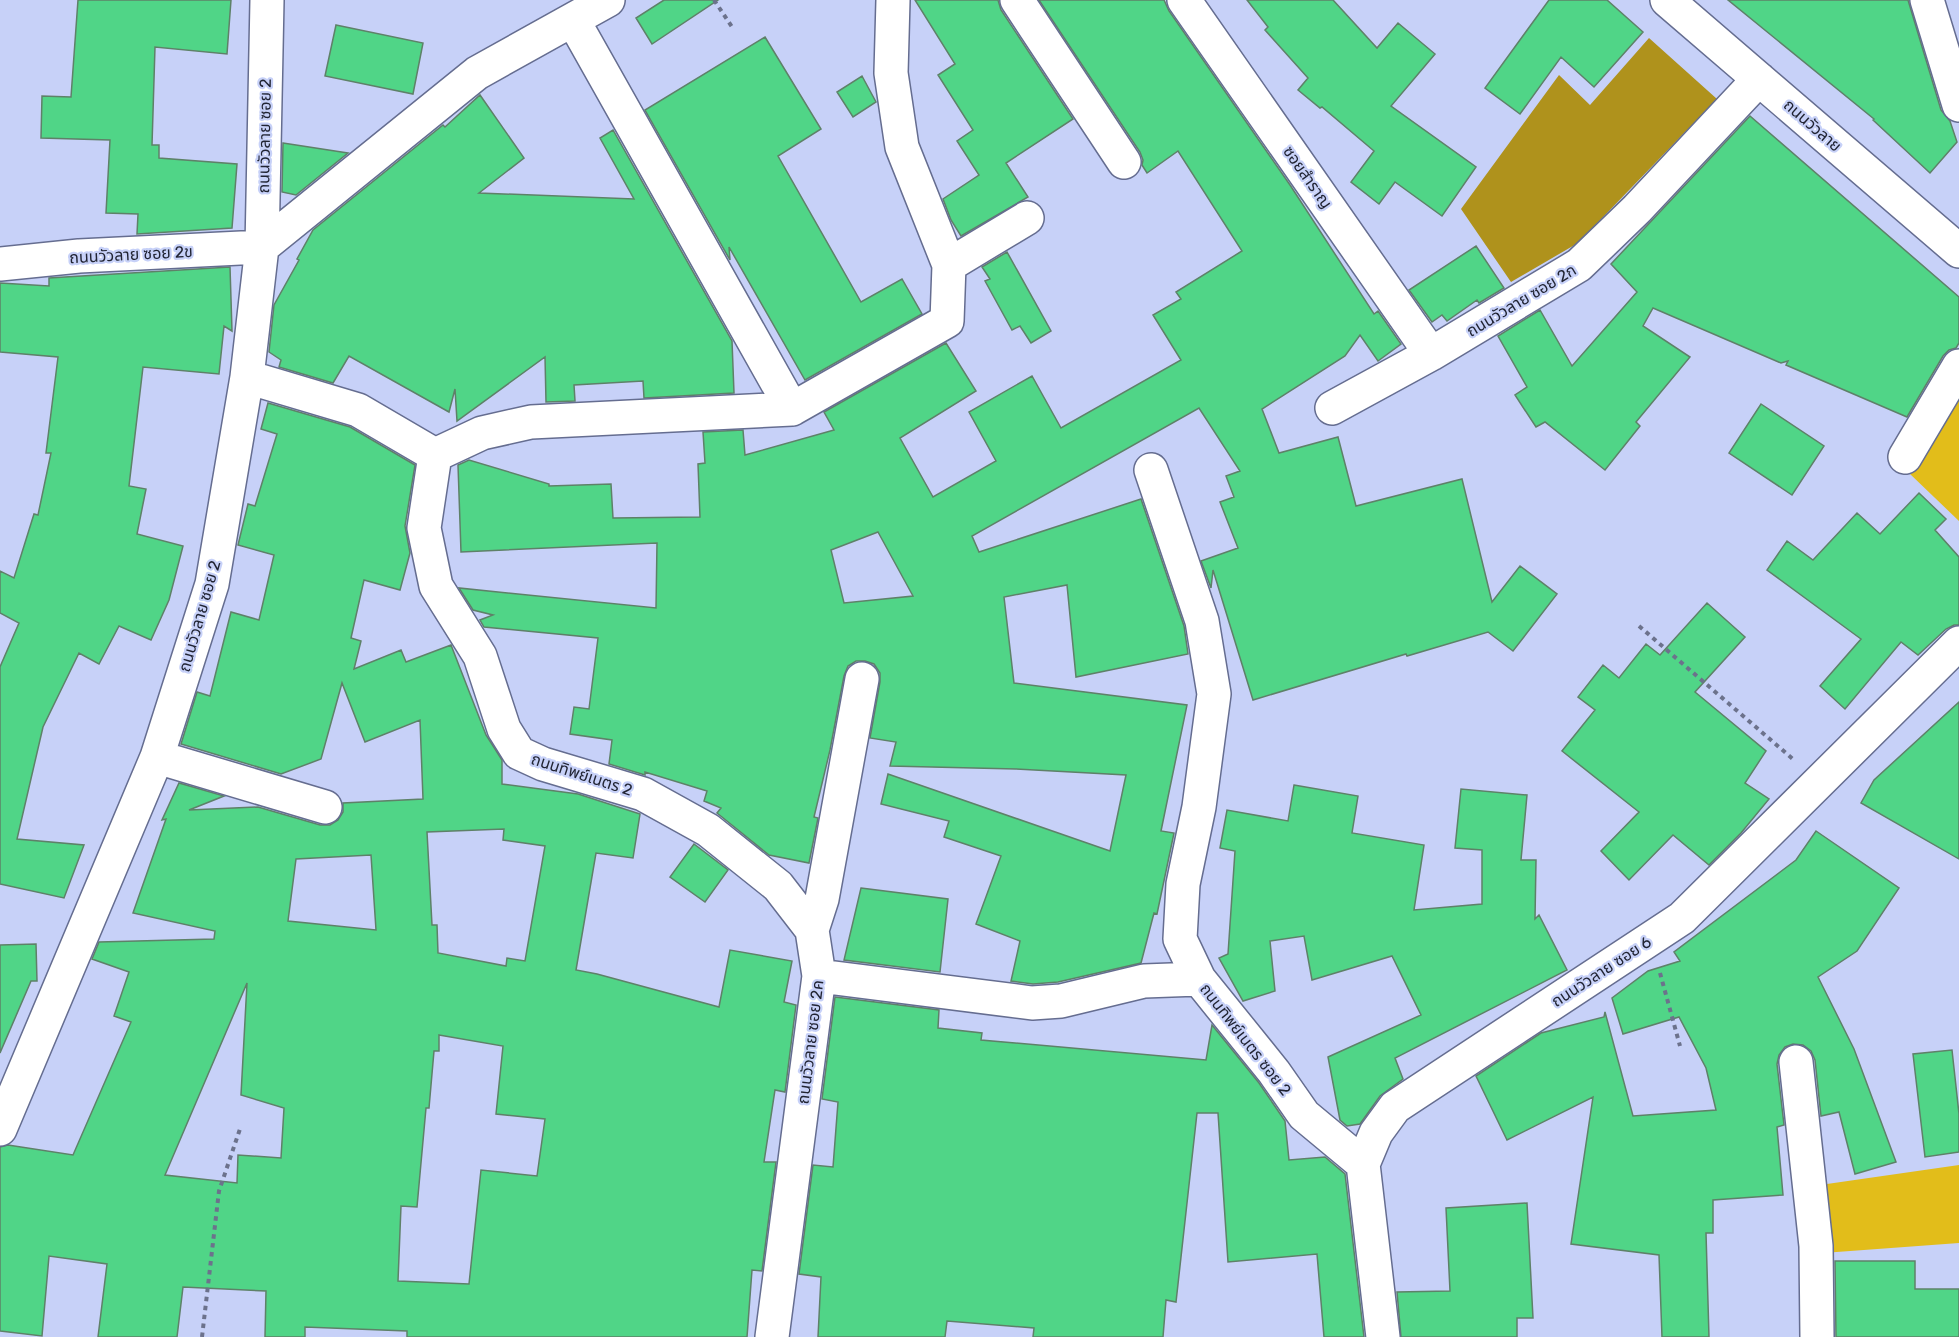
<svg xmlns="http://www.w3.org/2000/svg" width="1959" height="1337" font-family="Rubik,'Noto Sans Thai',sans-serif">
<rect width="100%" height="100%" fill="#c7d1f8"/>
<path fill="#e2bd1a" d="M 1959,386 L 1959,521 L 1909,473 Z
M 1959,1165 L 1959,1243 L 1823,1253 L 1820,1185 Z"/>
<path fill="#af921c" d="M 1649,38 L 1717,99 L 1578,243 L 1511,282 L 1461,209 L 1559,75 L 1590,105 Z"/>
<path fill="#50d587" stroke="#5e8168" stroke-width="1.5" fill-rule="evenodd" d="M 78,0 L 231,0 L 227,54 L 155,47 L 152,145 L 159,145 L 159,158 L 237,164 L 232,228 L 137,234 L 138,214 L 106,213 L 110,140 L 41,138 L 42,96 L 71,97 Z
M 664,0 L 718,0 L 652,44 L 636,18 Z
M 915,0 L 998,0 L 1001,10 L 1073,119 L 1006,163 L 1028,197 L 961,236 L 951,220 L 943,199 L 979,175 L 957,141 L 973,130 L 938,75 L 955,64 Z
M 1039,0 L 1164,0 L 1169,11 L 1290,185 L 1374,314 L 1378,311 L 1401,344 L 1378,361 L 1360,335 L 1345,356 L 1262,409 L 1279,453 L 1338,437 L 1356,506 L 1462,479 L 1492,602 L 1520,566 L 1557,594 L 1513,651 L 1488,632 L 1407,656 L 1406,654 L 1253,700 L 1213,570 L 1211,588 L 1201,561 L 1238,548 L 1220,502 L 1234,497 L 1226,476 L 1240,471 L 1199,408 L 972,536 L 979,552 L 1141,499 L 1184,626 L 1188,654 L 1076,677 L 1067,585 L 1004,597 L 1014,683 L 1187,705 L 1161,831 L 1174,833 L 1157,914 L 1154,913 L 1141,963 L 1058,982 L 1033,984 L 1011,981 L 1020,941 L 976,924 L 1001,856 L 944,837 L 949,821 L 881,804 L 888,774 L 1110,851 L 1126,775 L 1016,769 L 890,766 L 896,742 L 870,738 L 880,682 L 880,673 L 874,664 L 865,661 L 856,661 L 848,666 L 844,676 L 830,750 L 814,817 L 818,818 L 809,863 L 769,855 L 717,813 L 721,808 L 704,801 L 707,791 L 645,772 L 645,775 L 609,764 L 612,740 L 570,734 L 574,707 L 589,709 L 598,638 L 484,627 L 480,620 L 493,615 L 473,610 L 459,588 L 656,608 L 657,543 L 461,552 L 458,465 L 469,460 L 549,484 L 549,486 L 611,484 L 613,518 L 700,517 L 698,464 L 705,463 L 703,432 L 743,430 L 745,455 L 834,430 L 824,412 L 946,343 L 976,391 L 900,438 L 933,497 L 996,461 L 969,412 L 1032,376 L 1061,428 L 1181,360 L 1153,315 L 1181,299 L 1176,292 L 1242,251 L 1178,151 L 1147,173 L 1142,165 L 1143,160 L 1140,152 ZM 878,532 L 913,596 L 844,603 L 831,550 Z
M 1247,0 L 1333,0 L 1377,48 L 1398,23 L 1435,54 L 1391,106 L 1476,167 L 1442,216 L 1395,182 L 1379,204 L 1351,182 L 1374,151 L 1322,107 L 1320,108 L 1298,90 L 1308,78 L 1265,30 L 1268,27 Z
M 1549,0 L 1607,0 L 1643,32 L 1594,87 L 1561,57 L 1520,114 L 1485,88 Z
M 1728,0 L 1908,0 L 1941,110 L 1950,121 L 1957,142 L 1930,173 L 1873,120 L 1874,119 Z
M 336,25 L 423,43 L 413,94 L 325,76 Z
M 765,37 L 821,129 L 778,156 L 861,302 L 902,279 L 922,314 L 805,380 L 729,247 L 730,260 L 645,110 Z
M 862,76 L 876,102 L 853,117 L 837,92 Z
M 480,95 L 524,158 L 479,193 L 634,199 L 600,138 L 613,130 L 732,341 L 734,393 L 644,398 L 643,381 L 574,385 L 575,401 L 546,402 L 545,357 L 457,421 L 455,389 L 449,412 L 349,356 L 333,383 L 279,367 L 281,360 L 269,352 L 274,305 L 299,260 L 297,259 L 313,230 L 443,125 L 445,127 Z
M 1750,116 L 1959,297 L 1959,343 L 1956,348 L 1949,350 L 1943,356 L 1907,417 L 1786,365 L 1788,361 L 1781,363 L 1653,308 L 1643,326 L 1690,357 L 1636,422 L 1640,426 L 1605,470 L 1545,422 L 1536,427 L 1515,395 L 1527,387 L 1498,336 L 1540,310 L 1572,366 L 1637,292 L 1611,264 Z
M 283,143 L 348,153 L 296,195 L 282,192 Z
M 1476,246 L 1504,288 L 1479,303 L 1477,300 L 1447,321 L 1442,315 L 1432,322 L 1409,290 Z
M 1007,252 L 1051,331 L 1031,343 L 1020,326 L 1012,330 L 985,281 L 990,279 L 982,267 Z
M 230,267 L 232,331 L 224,326 L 219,374 L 143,367 L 129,486 L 146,489 L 137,534 L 183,546 L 169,600 L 151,640 L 119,626 L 99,664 L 79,653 L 43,727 L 17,839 L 84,845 L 64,898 L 0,884 L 0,667 L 19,623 L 0,613 L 0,571 L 14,578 L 34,514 L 38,515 L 51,453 L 46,453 L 58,357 L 0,352 L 0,283 L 49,286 L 49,278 Z
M 268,403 L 350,427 L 415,465 L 405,526 L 410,553 L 400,590 L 364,580 L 351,638 L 361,641 L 354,669 L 401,650 L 406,662 L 451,645 L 486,735 L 502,760 L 502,784 L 578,794 L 640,814 L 633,858 L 596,853 L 576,970 L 597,974 L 719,1007 L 730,950 L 792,961 L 784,1002 L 796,1005 L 785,1092 L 775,1090 L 764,1162 L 776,1162 L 762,1271 L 752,1270 L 747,1337 L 407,1337 L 407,1331 L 305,1327 L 305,1337 L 265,1337 L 266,1291 L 183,1287 L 177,1337 L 98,1337 L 107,1264 L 49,1256 L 42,1336 L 0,1331 L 0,1147 L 8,1145 L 73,1155 L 131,1022 L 114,1016 L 129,972 L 92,959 L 99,942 L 214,939 L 215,931 L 133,913 L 166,819 L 162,820 L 179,783 L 224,796 L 189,810 L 258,807 L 320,825 L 330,825 L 338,820 L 343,812 L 343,803 L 423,799 L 420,720 L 365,742 L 342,683 L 321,759 L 281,774 L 181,744 L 197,692 L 210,696 L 231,612 L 259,620 L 274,555 L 238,545 L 248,504 L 255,506 L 277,434 L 261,429 ZM 504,829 L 503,840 L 545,846 L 525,961 L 507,958 L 506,966 L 438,953 L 437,925 L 432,925 L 427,832 ZM 371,855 L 376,930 L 288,921 L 296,859 ZM 247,983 L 241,1095 L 284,1108 L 281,1158 L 238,1155 L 237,1183 L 165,1175 ZM 439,1035 L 503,1046 L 496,1114 L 545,1119 L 537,1176 L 481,1170 L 469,1284 L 398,1281 L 401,1206 L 417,1207 L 426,1108 L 429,1108 L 434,1051 L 439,1051 Z
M 1761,404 L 1824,446 L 1792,495 L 1729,453 Z
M 1919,493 L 1946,519 L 1935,530 L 1959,557 L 1959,625 L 1954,625 L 1946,629 L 1918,655 L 1901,642 L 1845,709 L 1820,686 L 1861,639 L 1767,570 L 1787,541 L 1813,560 L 1857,513 L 1880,534 Z
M 1707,603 L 1745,637 L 1695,692 L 1766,751 L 1745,783 L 1769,799 L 1741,833 L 1709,865 L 1673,835 L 1629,880 L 1601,851 L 1639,812 L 1562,751 L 1595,710 L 1578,697 L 1603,665 L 1619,678 L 1646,644 L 1660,655 Z
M 1959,702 L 1959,859 L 1861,803 L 1874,780 Z
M 1294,785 L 1358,796 L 1352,833 L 1424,845 L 1414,910 L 1482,904 L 1482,850 L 1455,848 L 1461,789 L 1527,795 L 1521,860 L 1536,860 L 1535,919 L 1539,915 L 1567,970 L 1395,1058 L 1403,1079 L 1380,1096 L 1360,1124 L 1347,1126 L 1340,1120 L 1328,1057 L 1421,1015 L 1392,956 L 1312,980 L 1304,936 L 1270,941 L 1275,991 L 1243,1001 L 1219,958 L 1228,954 L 1235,851 L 1220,848 L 1227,810 L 1288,821 Z
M 1816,831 L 1899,888 L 1857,951 L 1818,977 L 1854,1049 L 1896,1162 L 1855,1174 L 1839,1112 L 1821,1116 L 1815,1060 L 1811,1051 L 1803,1045 L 1793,1044 L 1785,1047 L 1779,1055 L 1777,1064 L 1784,1125 L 1777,1127 L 1783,1195 L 1713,1200 L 1713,1233 L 1706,1233 L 1709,1337 L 1662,1337 L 1659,1255 L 1571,1244 L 1593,1097 L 1507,1140 L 1476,1076 L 1541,1033 L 1604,1017 L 1605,1012 L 1633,1116 L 1716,1110 L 1706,1068 L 1679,1017 L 1623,1034 L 1612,998 L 1648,971 L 1680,961 L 1674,952 L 1796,860 Z
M 694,844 L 728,870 L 705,902 L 670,877 Z
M 861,888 L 948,899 L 940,972 L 844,960 Z
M 36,944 L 37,981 L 31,981 L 0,1053 L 0,945 Z
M 835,997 L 939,1010 L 938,1028 L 982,1033 L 981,1040 L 1206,1060 L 1212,1025 L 1259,1083 L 1285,1121 L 1289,1160 L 1325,1157 L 1345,1174 L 1364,1337 L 1324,1337 L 1317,1254 L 1228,1262 L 1218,1113 L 1197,1113 L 1176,1302 L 1166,1300 L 1163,1337 L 1033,1337 L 1034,1328 L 947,1321 L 945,1337 L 818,1337 L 821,1277 L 799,1274 L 813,1165 L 833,1167 L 838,1102 L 822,1099 Z
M 1952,1050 L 1959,1114 L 1959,1152 L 1925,1157 L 1913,1054 Z
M 1527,1203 L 1533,1318 L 1517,1318 L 1517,1337 L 1401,1337 L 1397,1292 L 1450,1291 L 1446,1208 Z
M 1835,1261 L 1915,1261 L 1915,1289 L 1959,1289 L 1959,1337 L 1836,1337 Z"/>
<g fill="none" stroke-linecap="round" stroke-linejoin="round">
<g stroke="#656d90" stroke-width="36">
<path id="minor" d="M 1017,0 L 1124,162
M 1184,0 L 1431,354
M 1667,0 L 1959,251
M 1927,0 L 1959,105
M 573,20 L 792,409
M 0,264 L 79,256 L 262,247 L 477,73 L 608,0
M 949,265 L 1027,218
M 247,377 L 358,410 L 435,455
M 1332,408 L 1431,354 L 1579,265 L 1637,209 L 1759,79
M 435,455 L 482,433 L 531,422 L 792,409 L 947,321 L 949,265 L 902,147 L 891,73 L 893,0
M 435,455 L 424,528 L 436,586 L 480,656 L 504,729 L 519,753 L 543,764 L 643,794 L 708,830 L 778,886 L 812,930
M 1905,457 L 1959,366
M 1151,470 L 1202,621 L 1214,694 L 1199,807 L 1183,884 L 1180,939 L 1199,979
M 157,757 L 325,807
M 819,976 L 1032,1003 L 1061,1001 L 1144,981 L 1199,979 L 1274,1072 L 1304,1115 L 1363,1164
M 1796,1062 L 1816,1246 L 1817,1337
M 0,1129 L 157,757 L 212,584 L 247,377 L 262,247 L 267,0
M 772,1337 L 819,976 L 812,930 L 822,899 L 862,679
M 1383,1337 L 1363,1164 L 1376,1133 L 1395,1107 L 1682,918 L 1959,643"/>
</g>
<path stroke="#6c728c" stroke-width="4" stroke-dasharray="4.5 4.5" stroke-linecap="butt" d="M 714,0 L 732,27
M 1639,626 L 1794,760
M 1660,973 L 1680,1046
M 202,1337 L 219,1191 L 241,1126"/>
<use href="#minor" stroke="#fff" stroke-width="33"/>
</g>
<g text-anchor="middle" stroke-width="4.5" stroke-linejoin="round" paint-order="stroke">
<g font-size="16" fill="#212433" stroke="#c7d1f8">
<text transform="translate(1813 125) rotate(41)" y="6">ถนนวัวลาย</text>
<text transform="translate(264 136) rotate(-89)" y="6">ถนนวัวลาย ซอย 2</text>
<text transform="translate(1308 177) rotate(55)" y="6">ซอยสำราญ</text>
<text transform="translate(131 254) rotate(-3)" y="6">ถนนวัวลาย ซอย 2ข</text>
<text transform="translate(1521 300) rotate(-31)" y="6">ถนนวัวลาย ซอย 2ก</text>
<text transform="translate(199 616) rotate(-74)" y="6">ถนนวัวลาย ซอย 2</text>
<text transform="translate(582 774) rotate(18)" y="6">ถนนทิพย์เนตร 2</text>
<text transform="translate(1601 971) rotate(-33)" y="6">ถนนวัวลาย ซอย 6</text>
<text transform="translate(1246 1039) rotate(52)" y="6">ถนนทิพย์เนตร ซอย 2</text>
<text transform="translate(810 1042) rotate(-83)" y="6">ถนนวัวลาย ซอย 2ค</text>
</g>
</g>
</svg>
